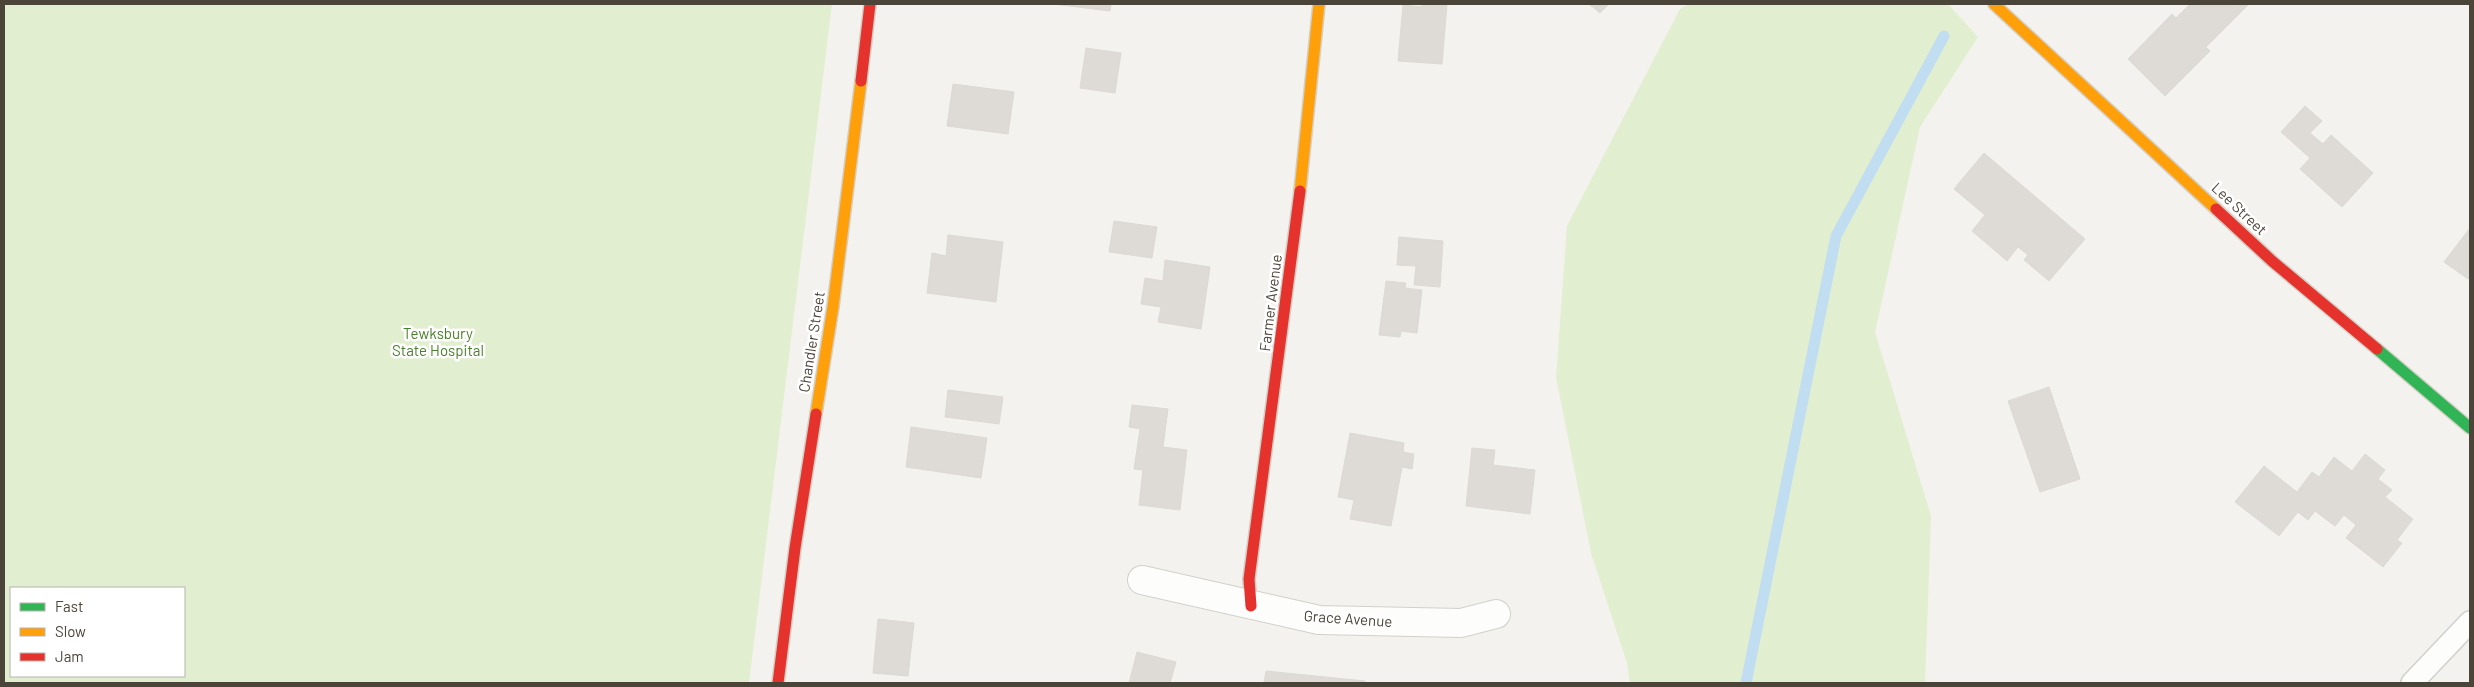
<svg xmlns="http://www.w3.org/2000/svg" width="2474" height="687" font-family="Barlow,sans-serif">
<rect width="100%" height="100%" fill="#f4f2ee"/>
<path fill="#e1eecf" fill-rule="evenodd" d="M 4,4 L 832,4 L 749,683 L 4,683 ZM 11,588 L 184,588 L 184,676 L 11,676 Z
M 1689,4 L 1948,4 L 1978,37 L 1920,127 L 1875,332 L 1931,516 L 1925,683 L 1630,683 L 1627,663 L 1591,553 L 1556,377 L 1567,226 L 1680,9 Z"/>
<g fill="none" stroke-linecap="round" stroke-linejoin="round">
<path stroke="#c0ddf1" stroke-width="11" d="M 1746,683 L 1836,236 L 1944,36"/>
</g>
<path fill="#dedbd6" stroke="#dcd9d4" d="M 1053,4 L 1111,4 L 1110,11 Z
M 1422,4 L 1447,4 L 1442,64 L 1398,61 L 1403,5 L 1422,7 Z
M 1589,4 L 1609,4 L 1600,13 Z
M 2190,4 L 2213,5 L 2249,4 L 2206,47 L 2210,51 L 2165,96 L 2128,59 L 2172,14 L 2176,18 Z
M 1086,48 L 1121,53 L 1115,93 L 1080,88 Z
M 953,84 L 1014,92 L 1008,134 L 947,126 Z
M 2305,106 L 2322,121 L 2310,133 L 2323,144 L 2331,135 L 2373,173 L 2342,207 L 2300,169 L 2310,158 L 2281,132 Z
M 1984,153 L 2085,239 L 2049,281 L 2024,260 L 2028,255 L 2018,247 L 2007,261 L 1972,231 L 1985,215 L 1954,189 Z
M 1114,221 L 1157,227 L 1152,258 L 1109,252 Z
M 2470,228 L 2470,275 L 2468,279 L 2444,262 Z
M 948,235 L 1003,242 L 996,302 L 927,293 L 932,253 L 946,256 Z
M 1399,237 L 1443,241 L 1440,287 L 1414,285 L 1416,266 L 1397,265 Z
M 1165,260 L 1210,267 L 1201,329 L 1158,322 L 1161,307 L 1141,304 L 1145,278 L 1163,281 Z
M 1386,281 L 1406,283 L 1405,288 L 1422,290 L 1417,333 L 1401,331 L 1400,337 L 1379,335 Z
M 2049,387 L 2080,479 L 2040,492 L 2008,401 Z
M 948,390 L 1003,397 L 999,424 L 945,417 Z
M 1132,405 L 1168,409 L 1163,447 L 1187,450 L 1180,510 L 1139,505 L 1143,470 L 1134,469 L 1140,429 L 1129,427 Z
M 911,427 L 987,438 L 981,478 L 906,467 Z
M 1350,433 L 1404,443 L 1403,452 L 1414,454 L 1412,469 L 1402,467 L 1391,526 L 1350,519 L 1354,500 L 1338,497 Z
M 1472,448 L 1495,450 L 1493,465 L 1535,470 L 1530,514 L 1466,506 Z
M 2365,454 L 2385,470 L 2378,479 L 2392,490 L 2385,497 L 2413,519 L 2397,540 L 2402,543 L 2383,567 L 2346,538 L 2356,525 L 2344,515 L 2335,526 L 2315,511 L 2308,520 L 2298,512 L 2279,536 L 2235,502 L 2264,466 L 2297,492 L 2312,472 L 2319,477 L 2334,457 L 2352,471 Z
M 878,619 L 914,623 L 908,676 L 873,673 Z
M 1137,652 L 1176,662 L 1170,683 L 1129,683 Z
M 1266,671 L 1365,681 L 1365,683 L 1264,683 Z"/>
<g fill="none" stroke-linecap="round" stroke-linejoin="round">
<g stroke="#d2d0cb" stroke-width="24">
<path id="lane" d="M 2412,683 L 2470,622"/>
</g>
<g stroke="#d2d0cb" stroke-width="30">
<path id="street" d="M 1142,580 L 1319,620 L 1461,623 L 1496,614"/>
</g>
<g stroke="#d3cfc5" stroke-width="14">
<path id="fast" d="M 2377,349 L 2470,428"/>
</g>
<g stroke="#d3cfc5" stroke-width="14">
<path id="slow" d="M 1994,4 L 2216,209
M 1300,191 L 1319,4
M 816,414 L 833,307 L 861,81"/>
</g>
<g stroke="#d3cfc5" stroke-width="14">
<path id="jam" d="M 861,81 L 870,4
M 2216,209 L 2272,261 L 2377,349
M 1251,606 L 1249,579 L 1300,191
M 778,683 L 795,548 L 816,414"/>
</g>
<use href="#lane" stroke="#fdfdfc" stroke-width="21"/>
<use href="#street" stroke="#fdfdfc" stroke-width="28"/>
<use href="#fast" stroke="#30b455" stroke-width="11"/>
<use href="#slow" stroke="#ff9f0a" stroke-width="11"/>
<use href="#jam" stroke="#e5322d" stroke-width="11"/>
</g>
<g text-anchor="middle" stroke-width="5" stroke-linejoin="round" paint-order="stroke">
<g font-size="15" fill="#4b4439" stroke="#fff">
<text transform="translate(2239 209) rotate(43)" y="5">Lee Street</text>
<text transform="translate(1271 303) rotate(-83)" y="5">Farmer Avenue</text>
<text transform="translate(812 342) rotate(-81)" y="5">Chandler Street</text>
<text transform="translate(1348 619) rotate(4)" y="5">Grace Avenue</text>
</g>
<g font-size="15" fill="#4a7f2a" stroke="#fff">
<text x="438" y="339">Tewksbury<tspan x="438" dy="17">State Hospital</tspan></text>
</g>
</g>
<rect width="2474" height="687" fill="none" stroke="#4b4439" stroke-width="10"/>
<rect x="10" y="587" width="175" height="90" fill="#ffffff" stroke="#b7b4b0"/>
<rect x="20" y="603" width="25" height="8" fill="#30b455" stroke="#b7b4b0"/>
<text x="55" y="612" font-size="15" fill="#4b4439">Fast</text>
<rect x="20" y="628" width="25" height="8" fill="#ff9f0a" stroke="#b7b4b0"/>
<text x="55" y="637" font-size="15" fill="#4b4439">Slow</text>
<rect x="20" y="653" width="25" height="8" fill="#e5322d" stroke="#b7b4b0"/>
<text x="55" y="662" font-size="15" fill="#4b4439">Jam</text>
</svg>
